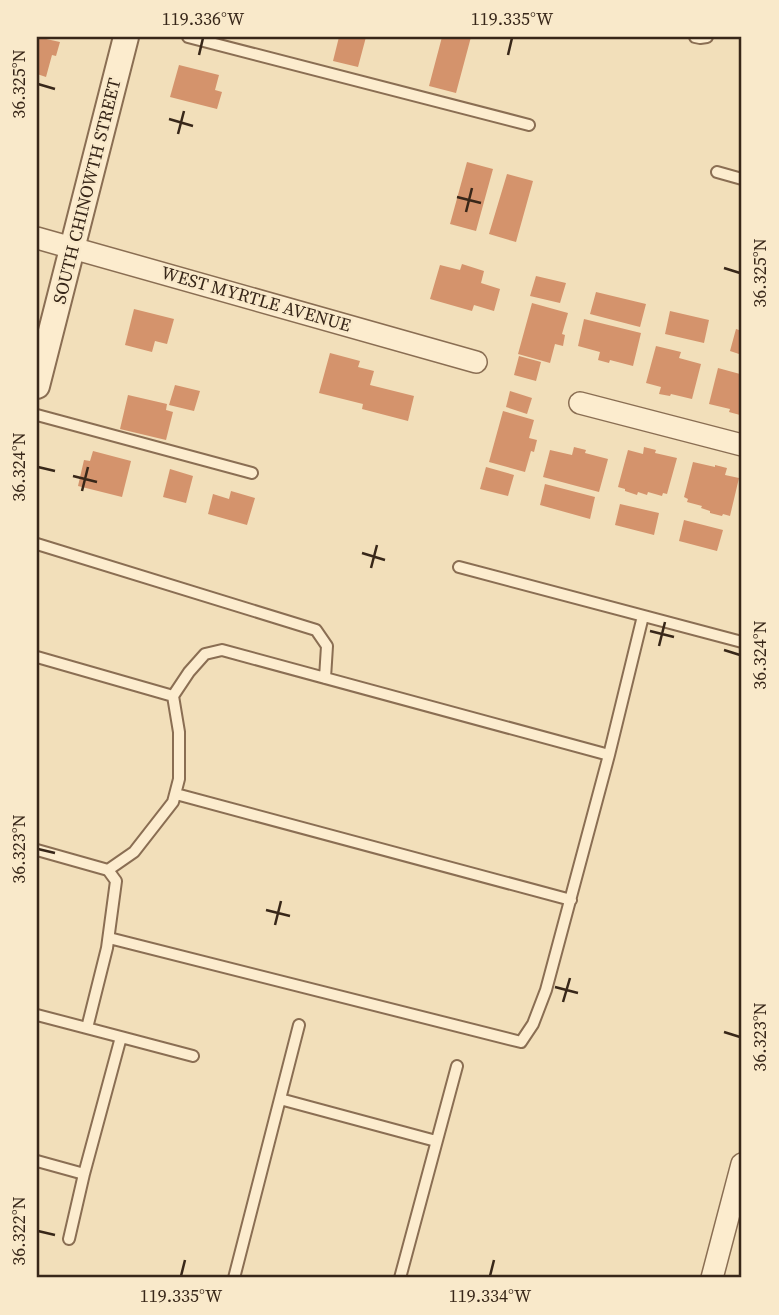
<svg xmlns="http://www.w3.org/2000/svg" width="779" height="1315" font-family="'Source Serif 4',serif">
<rect width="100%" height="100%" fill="#f2dfba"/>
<path fill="#d4936c" d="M 37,37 L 60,42 L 56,56 L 52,55 L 46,77 L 37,74 Z
M 339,37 L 366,37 L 358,67 L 333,61 Z
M 442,37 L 471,37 L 456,93 L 429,86 Z
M 179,65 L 219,75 L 215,90 L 222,92 L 217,109 L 170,97 Z
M 467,162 L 493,169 L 476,231 L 450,224 Z
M 507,174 L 533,181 L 516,242 L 489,234 Z
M 462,264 L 484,271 L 481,283 L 500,289 L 494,311 L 474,305 L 472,311 L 430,299 L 440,265 L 460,270 Z
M 536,276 L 566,283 L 560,303 L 530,296 Z
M 596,292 L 646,304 L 640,327 L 590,314 Z
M 532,303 L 568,313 L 562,334 L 565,335 L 563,346 L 555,344 L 550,363 L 518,354 Z
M 134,309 L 174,319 L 167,344 L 155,341 L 152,352 L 125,345 Z
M 670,311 L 709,320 L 704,343 L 665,334 Z
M 584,319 L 641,333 L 633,366 L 610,360 L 609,363 L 598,360 L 600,352 L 578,346 Z
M 736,329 L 742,331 L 742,355 L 730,351 Z
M 656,346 L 681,352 L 679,358 L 701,364 L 692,399 L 671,394 L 670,396 L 659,394 L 661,387 L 646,383 Z
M 330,353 L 360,361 L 358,367 L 374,371 L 370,385 L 414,396 L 408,421 L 362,409 L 363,404 L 319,393 Z
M 519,356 L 541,362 L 536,381 L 514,375 Z
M 718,368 L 740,374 L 742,369 L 742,406 L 740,415 L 729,412 L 730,409 L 709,404 Z
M 175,385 L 200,391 L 194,411 L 169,405 Z
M 510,391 L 532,398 L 527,414 L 506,407 Z
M 128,395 L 167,404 L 166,410 L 173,412 L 166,440 L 120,429 Z
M 503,411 L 534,420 L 529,438 L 537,440 L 534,452 L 531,451 L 525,472 L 489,462 Z
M 574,447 L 586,450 L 585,453 L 608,459 L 599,492 L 543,477 L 550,450 L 572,455 Z
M 644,447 L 656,450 L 655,453 L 677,458 L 667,494 L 663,493 L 662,496 L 648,492 L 647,495 L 638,492 L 637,495 L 625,491 L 625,489 L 618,487 L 628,450 L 643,454 Z
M 93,451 L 131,461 L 122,497 L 78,486 L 84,460 L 90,461 Z
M 693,462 L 715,467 L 715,465 L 727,468 L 725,475 L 739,478 L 730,516 L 723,514 L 722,516 L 710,513 L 710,511 L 701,508 L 702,506 L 687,502 L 688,499 L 684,497 Z
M 486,467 L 514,475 L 508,496 L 480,489 Z
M 170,469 L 193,476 L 186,503 L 163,497 Z
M 545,484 L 595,497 L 590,519 L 540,505 Z
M 231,491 L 255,498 L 247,525 L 208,514 L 213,494 L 229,499 Z
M 620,504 L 659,513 L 654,535 L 615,525 Z
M 684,520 L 723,530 L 717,551 L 679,541 Z"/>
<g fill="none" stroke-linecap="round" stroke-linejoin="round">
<g stroke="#8a6e53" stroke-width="14">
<path id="service" d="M 188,37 L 529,125
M 695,37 L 700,38 L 707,37
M 717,172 L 742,179
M 37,415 L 252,473
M 37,544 L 316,630 L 327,646 L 325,678
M 459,567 L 742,642
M 37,657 L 173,696 L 179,732 L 179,779 L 173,802 L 134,852 L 108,870
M 173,696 L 189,672 L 205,654 L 222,650 L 609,755
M 176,794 L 571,900
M 37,850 L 108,870 L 116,881 L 107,948 L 87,1028
M 109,938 L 521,1042 L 533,1024 L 546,990 L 609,755 L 643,616
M 37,1015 L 121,1037 L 84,1174 L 69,1239
M 121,1037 L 193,1056
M 280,1099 L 436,1141
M 37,1161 L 84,1174
M 234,1278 L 299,1025
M 400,1278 L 457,1066"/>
</g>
<g stroke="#8a6e53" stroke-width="24">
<path id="minor" d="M 37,238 L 476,362
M 580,403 L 742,445
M 712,1278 L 742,1164"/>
</g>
<g stroke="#8a6e53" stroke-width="28">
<path id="tertiary" d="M 37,386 L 126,37"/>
</g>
<use href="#service" stroke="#fcecce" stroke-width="10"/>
<use href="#minor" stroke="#fcecce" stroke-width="21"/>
<use href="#tertiary" stroke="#fcecce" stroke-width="24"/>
</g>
<path fill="none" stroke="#382719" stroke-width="2.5" d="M 199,55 L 203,38M 508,55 L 512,38M 38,84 L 55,89M 169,119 L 193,126M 178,134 L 184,111M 457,197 L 481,203M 466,212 L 472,188M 724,268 L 740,273M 38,467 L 55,471M 73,476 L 97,482M 82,491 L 88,467M 362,553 L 385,560M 371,568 L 377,545M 650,631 L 674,637M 659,646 L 665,622M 724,650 L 740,655M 38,849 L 55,853M 266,910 L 290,916M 275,925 L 281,901M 555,987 L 578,993M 563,1002 L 570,978M 724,1032 L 740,1037M 38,1231 L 55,1235M 181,1276 L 185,1260M 490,1276 L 494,1260"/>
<g text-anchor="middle" stroke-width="5" stroke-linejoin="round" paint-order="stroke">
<g font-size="18" fill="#382719" stroke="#f9e9ca">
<text transform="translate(87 191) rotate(-76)" y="6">SOUTH CHINOWTH STREET</text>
<text transform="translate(256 299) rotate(16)" y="6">WEST MYRTLE AVENUE</text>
</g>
</g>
<rect width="779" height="1315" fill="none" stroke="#f9e9ca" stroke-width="77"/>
<rect x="38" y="38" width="702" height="1238" fill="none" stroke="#382719" stroke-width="2.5"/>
<g font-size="18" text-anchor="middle" fill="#382719">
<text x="203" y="25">119.336°W</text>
<text x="512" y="25">119.335°W</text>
<text transform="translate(19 84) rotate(-90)" y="6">36.325°N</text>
<text transform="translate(760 273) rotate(-90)" y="6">36.325°N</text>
<text transform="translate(19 467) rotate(-90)" y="6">36.324°N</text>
<text transform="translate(760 655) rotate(-90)" y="6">36.324°N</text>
<text transform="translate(19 849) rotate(-90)" y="6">36.323°N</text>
<text transform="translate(760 1037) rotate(-90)" y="6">36.323°N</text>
<text transform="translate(19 1231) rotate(-90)" y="6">36.322°N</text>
<text x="181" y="1302">119.335°W</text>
<text x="490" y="1302">119.334°W</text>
</g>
</svg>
